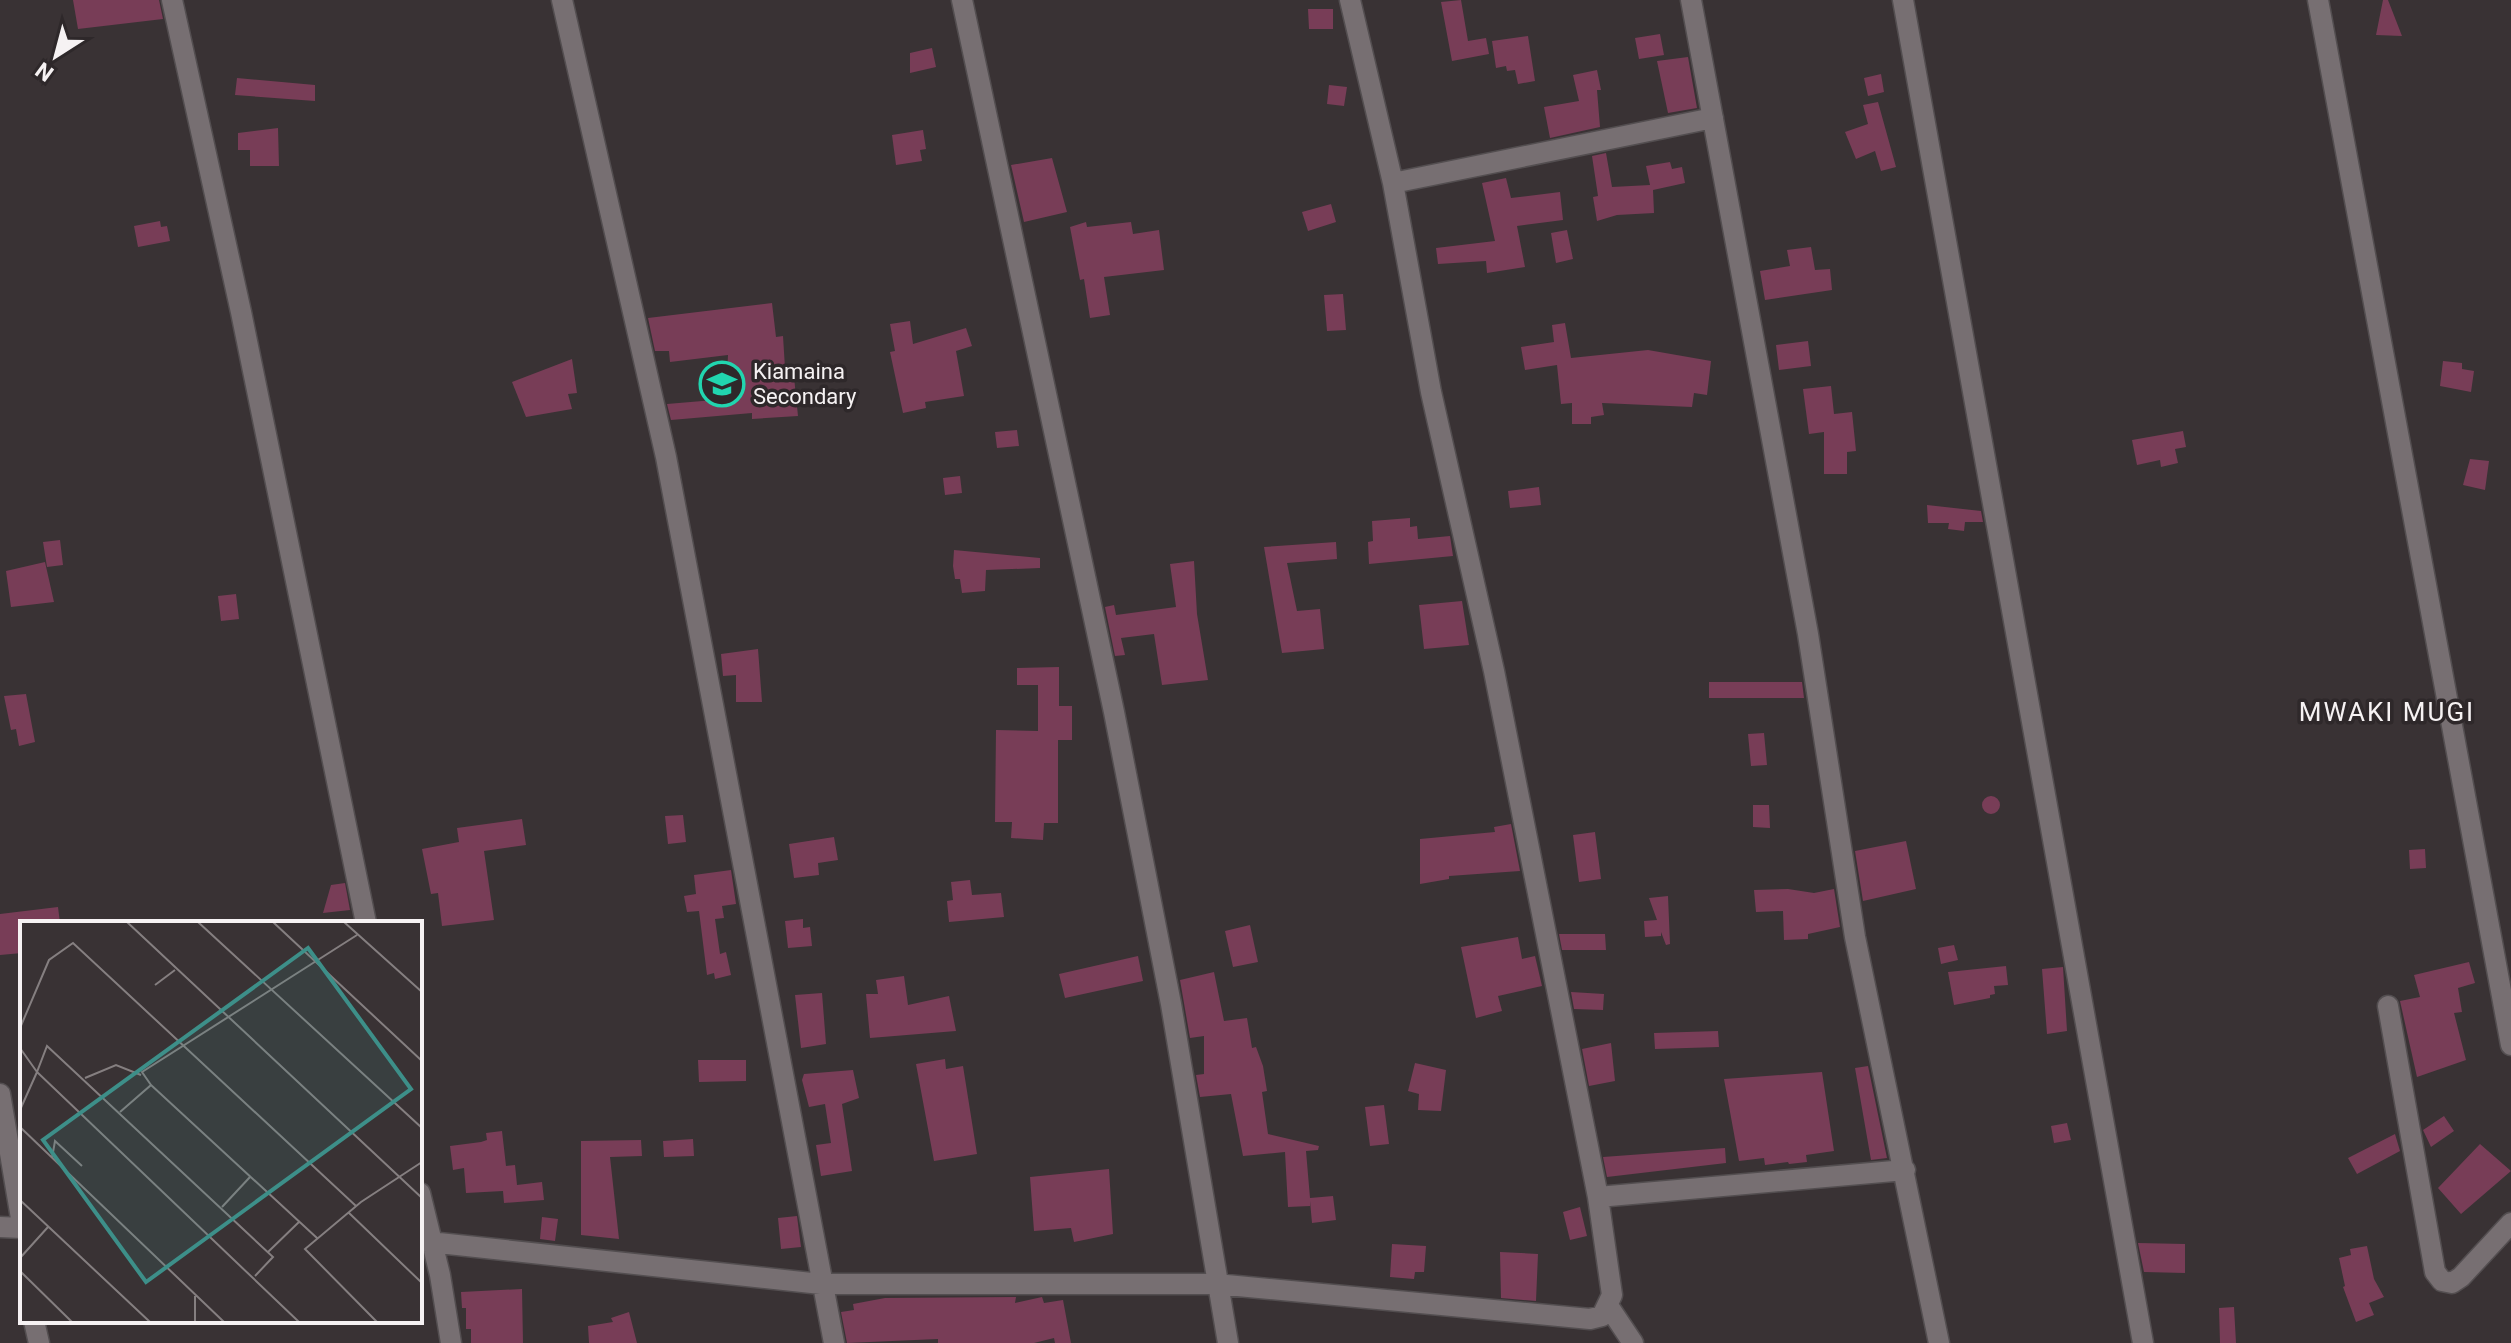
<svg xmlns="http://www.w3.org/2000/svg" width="2511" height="1343" font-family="Roboto,sans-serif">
<rect width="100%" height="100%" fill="#393234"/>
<path fill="#783d57" d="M 73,0 L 159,0 L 163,19 L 78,29 Z
M 1461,0 L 1468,41 L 1486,38 L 1489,54 L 1452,61 L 1441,2 Z
M 2383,0 L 2388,0 L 2402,36 L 2376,35 Z
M 1308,9 L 1333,9 L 1333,29 L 1309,29 Z
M 1660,34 L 1664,55 L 1639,59 L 1635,38 Z
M 1528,36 L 1535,81 L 1518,84 L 1515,70 L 1507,71 L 1506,66 L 1496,68 L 1492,41 Z
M 932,48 L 936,67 L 910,73 L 910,53 Z
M 1688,57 L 1697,108 L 1668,113 L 1657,61 Z
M 1597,70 L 1601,90 L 1597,90 L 1600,127 L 1550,138 L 1544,107 L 1579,101 L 1573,75 Z
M 1881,74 L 1884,92 L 1868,96 L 1864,78 Z
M 237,78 L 315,85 L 315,101 L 235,95 Z
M 1329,85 L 1347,87 L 1344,106 L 1327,104 Z
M 1878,102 L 1896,167 L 1881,171 L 1875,151 L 1856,159 L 1845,132 L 1868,124 L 1863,105 Z
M 278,128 L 279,166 L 250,166 L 250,150 L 238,150 L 238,133 Z
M 923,130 L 926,149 L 920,150 L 922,161 L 896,165 L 892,135 Z
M 1606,153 L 1612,187 L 1650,185 L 1646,166 L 1670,162 L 1672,169 L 1682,167 L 1685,183 L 1653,190 L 1654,213 L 1617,215 L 1597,221 L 1593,197 L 1598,196 L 1592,156 Z
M 1052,158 L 1067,212 L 1024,222 L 1011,165 Z
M 1506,178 L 1511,198 L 1560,192 L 1563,220 L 1517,226 L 1525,267 L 1487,273 L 1486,261 L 1438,264 L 1436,248 L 1495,241 L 1482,183 Z
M 1331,204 L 1336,222 L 1308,231 L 1302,212 Z
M 160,221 L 161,227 L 167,226 L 170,241 L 138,247 L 134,226 Z
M 1086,222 L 1087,227 L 1131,222 L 1133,234 L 1159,230 L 1164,270 L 1104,277 L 1110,315 L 1090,318 L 1084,279 L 1080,280 L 1070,227 Z
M 1567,230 L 1573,259 L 1556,263 L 1551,233 Z
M 1811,247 L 1815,270 L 1830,269 L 1832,290 L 1765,300 L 1760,271 L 1790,266 L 1787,250 Z
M 1343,294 L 1346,330 L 1327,331 L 1324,295 Z
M 772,303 L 776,337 L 783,336 L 785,368 L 793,367 L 798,416 L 752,419 L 752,413 L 671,420 L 667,404 L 726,399 L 728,355 L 670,362 L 669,351 L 655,351 L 648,318 Z
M 910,321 L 913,344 L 966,328 L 972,346 L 956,351 L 964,396 L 925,402 L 926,408 L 903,413 L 890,352 L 895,351 L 890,324 Z
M 1565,323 L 1571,358 L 1648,350 L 1711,361 L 1707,395 L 1694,393 L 1692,407 L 1602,403 L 1604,415 L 1591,417 L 1591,424 L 1572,424 L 1572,403 L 1561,404 L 1557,365 L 1525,370 L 1521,347 L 1554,342 L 1552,325 Z
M 1808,341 L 1811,366 L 1779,370 L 1776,345 Z
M 572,359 L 577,393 L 568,394 L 572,409 L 526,417 L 512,382 Z
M 2443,361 L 2462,363 L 2462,369 L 2474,371 L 2471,392 L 2440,386 Z
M 1831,386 L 1834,414 L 1852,412 L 1856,451 L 1847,452 L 1847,474 L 1824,474 L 1824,432 L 1809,434 L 1803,389 Z
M 1017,430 L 1019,446 L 997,448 L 995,432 Z
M 2183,431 L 2186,447 L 2175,449 L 2178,463 L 2161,467 L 2160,460 L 2137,465 L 2132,440 Z
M 2470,459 L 2489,461 L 2485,490 L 2463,485 Z
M 960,476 L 962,493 L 945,495 L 943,478 Z
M 1539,487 L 1541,505 L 1510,508 L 1508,491 Z
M 1927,505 L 1981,511 L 1983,522 L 1965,522 L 1964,531 L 1948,529 L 1949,523 L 1928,523 Z
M 1410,518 L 1410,527 L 1417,526 L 1418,539 L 1450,536 L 1453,556 L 1369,564 L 1368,542 L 1373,541 L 1372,521 Z
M 60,540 L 63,565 L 47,567 L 43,542 Z
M 1336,542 L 1337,559 L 1287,563 L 1297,611 L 1320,609 L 1324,649 L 1282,653 L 1264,547 Z
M 954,550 L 1040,558 L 1040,568 L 986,570 L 985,591 L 962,593 L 960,579 L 955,579 L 953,566 Z
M 1194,561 L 1197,614 L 1208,680 L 1162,685 L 1154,634 L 1121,638 L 1125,655 L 1115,656 L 1105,607 L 1114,605 L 1116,615 L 1176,607 L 1170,564 Z
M 45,562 L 54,602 L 11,607 L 6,571 Z
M 236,594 L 239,619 L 221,621 L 218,596 Z
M 1462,601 L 1469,645 L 1424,649 L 1419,605 Z
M 758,649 L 762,702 L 736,702 L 736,675 L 723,676 L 721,654 Z
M 1059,667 L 1059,706 L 1072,706 L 1072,740 L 1058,740 L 1058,823 L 1044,823 L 1043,840 L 1011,838 L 1012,822 L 995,822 L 996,730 L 1038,731 L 1038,685 L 1017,685 L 1017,668 Z
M 1709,682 L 1802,682 L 1804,698 L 1709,698 Z
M 26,694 L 35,742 L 19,746 L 16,729 L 11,730 L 4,696 Z
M 1764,733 L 1767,765 L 1751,766 L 1748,734 Z
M1982 805a9 9 0 1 1 18 0a9 9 0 1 1-18 0Z
M 1753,805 L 1769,805 L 1770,828 L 1753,827 Z
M 683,815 L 686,842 L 668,844 L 665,816 Z
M 522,819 L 526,845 L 484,851 L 494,920 L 442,926 L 438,893 L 431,894 L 422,849 L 459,842 L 457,828 Z
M 1511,824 L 1520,871 L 1449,876 L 1449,879 L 1420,884 L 1420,839 L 1495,832 L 1494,827 Z
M 1595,832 L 1601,879 L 1579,882 L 1573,835 Z
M 834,837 L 838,860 L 818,863 L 819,875 L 794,878 L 789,844 Z
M 1906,841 L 1916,889 L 1863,901 L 1855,851 Z
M 2425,849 L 2426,868 L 2410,869 L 2409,850 Z
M 731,870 L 736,904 L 722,906 L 724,918 L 715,919 L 720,954 L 726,952 L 731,975 L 715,979 L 714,973 L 707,975 L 699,911 L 687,912 L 684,896 L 696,894 L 694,875 Z
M 970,880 L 972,895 L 1001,893 L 1004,917 L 949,922 L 947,901 L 953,900 L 951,882 Z
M 345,883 L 350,910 L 323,913 L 331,885 Z
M 1788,889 L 1814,893 L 1834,889 L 1840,927 L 1808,934 L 1808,939 L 1784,940 L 1783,911 L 1756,912 L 1754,890 Z
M 1668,896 L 1670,944 L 1666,945 L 1661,932 L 1661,936 L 1645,937 L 1644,921 L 1657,920 L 1649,898 Z
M 58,907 L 60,923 L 22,923 L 22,953 L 0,955 L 0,914 Z
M 803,919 L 803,928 L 810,927 L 812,946 L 788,948 L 785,921 Z
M 1250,925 L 1258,962 L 1233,967 L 1225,931 Z
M 1559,934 L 1605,934 L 1606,950 L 1562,950 Z
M 1518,937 L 1522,959 L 1535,956 L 1542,986 L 1498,996 L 1502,1011 L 1476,1018 L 1461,947 Z
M 1954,945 L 1958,960 L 1941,964 L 1938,948 Z
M 1138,956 L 1143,981 L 1065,998 L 1059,974 Z
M 2469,962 L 2475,983 L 2458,988 L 2462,1012 L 2454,1013 L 2466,1060 L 2417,1077 L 2400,1001 L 2420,997 L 2414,975 Z
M 2006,966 L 2008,985 L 1994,986 L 1995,994 L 1990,995 L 1990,998 L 1954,1005 L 1948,972 Z
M 2063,967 L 2067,1031 L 2047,1034 L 2042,969 Z
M 1214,972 L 1224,1021 L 1247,1018 L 1252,1048 L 1256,1047 L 1263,1066 L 1267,1091 L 1262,1092 L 1268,1134 L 1319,1146 L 1318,1150 L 1306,1151 L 1310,1198 L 1333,1196 L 1336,1220 L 1312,1223 L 1310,1201 L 1310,1206 L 1288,1207 L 1285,1152 L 1243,1156 L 1231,1094 L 1200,1097 L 1196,1075 L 1204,1074 L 1204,1036 L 1190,1038 L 1180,980 Z
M 904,976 L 908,1005 L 949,996 L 956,1031 L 870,1038 L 866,994 L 878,994 L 876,980 Z
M 1571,992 L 1604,994 L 1603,1010 L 1574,1009 Z
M 822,993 L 826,1044 L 801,1048 L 795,995 Z
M 1718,1031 L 1719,1047 L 1655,1049 L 1654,1033 Z
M 1611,1043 L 1615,1081 L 1589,1086 L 1582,1049 Z
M 945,1059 L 946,1069 L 963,1066 L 977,1154 L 934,1161 L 916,1064 Z
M 698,1060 L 746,1060 L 746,1081 L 699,1082 Z
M 1415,1063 L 1446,1070 L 1441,1111 L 1418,1110 L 1419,1094 L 1408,1091 Z
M 1868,1066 L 1887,1158 L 1871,1160 L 1855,1068 Z
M 853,1070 L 859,1098 L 842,1104 L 852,1171 L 821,1176 L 816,1145 L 831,1143 L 825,1104 L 809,1107 L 802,1080 L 804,1074 Z
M 1822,1072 L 1834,1151 L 1806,1155 L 1807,1162 L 1789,1164 L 1788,1162 L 1765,1165 L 1764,1158 L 1739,1161 L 1724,1079 Z
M 1384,1105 L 1389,1144 L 1370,1146 L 1365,1107 Z
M 2444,1116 L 2454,1131 L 2431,1147 L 2423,1130 Z
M 2067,1123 L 2071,1140 L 2054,1143 L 2051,1126 Z
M 502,1131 L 506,1166 L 515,1165 L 517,1185 L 542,1182 L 544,1200 L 504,1203 L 503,1191 L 466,1193 L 464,1168 L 453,1170 L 450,1146 L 481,1142 L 487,1140 L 486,1133 Z
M 2395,1134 L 2400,1151 L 2357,1174 L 2348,1158 Z
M 693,1139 L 694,1156 L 664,1157 L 663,1141 Z
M 641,1140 L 642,1156 L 610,1157 L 619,1239 L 581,1235 L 581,1141 Z
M 2480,1144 L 2511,1171 L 2461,1214 L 2438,1188 Z
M 1725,1148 L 1726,1163 L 1607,1177 L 1603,1157 Z
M 1109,1169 L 1113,1234 L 1074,1242 L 1071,1228 L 1034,1231 L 1030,1177 Z
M 1580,1207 L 1587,1236 L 1570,1240 L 1563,1212 Z
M 797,1216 L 801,1247 L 781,1249 L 778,1218 Z
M 542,1217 L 558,1219 L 555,1241 L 540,1239 Z
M 2138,1243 L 2185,1244 L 2185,1273 L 2144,1272 Z
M 1392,1244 L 1426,1246 L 1424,1272 L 1415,1272 L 1414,1279 L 1390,1277 Z
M 2367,1246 L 2374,1279 L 2384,1297 L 2369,1303 L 2374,1315 L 2356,1322 L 2343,1287 L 2345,1286 L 2339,1258 L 2351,1255 L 2350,1249 Z
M 1500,1252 L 1538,1254 L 1536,1301 L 1501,1298 Z
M 522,1289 L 523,1343 L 471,1343 L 471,1329 L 466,1329 L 466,1308 L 462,1308 L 461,1292 Z
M 1016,1297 L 1015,1303 L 1042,1297 L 1044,1303 L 1063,1300 L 1071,1343 L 1055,1343 L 1054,1338 L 1034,1343 L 938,1343 L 938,1339 L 847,1343 L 841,1312 L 854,1310 L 853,1304 L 885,1298 Z
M 2234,1307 L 2236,1343 L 2220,1343 L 2219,1308 Z
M 629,1312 L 637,1343 L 589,1343 L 588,1326 L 613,1322 L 611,1318 Z"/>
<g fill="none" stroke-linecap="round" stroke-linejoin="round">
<g stroke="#534e50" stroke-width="23">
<path id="minor" d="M 172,0 L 241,312 L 366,923
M 562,0 L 666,457 L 834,1343
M 962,0 L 1114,712 L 1171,1004 L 1228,1343
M 1350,0 L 1393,183 L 1431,392 L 1494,671 L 1598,1197
M 1691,0 L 1808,634 L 1855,937 L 1939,1343
M 1903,0 L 2143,1343
M 2318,0 L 2511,1045
M 1393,183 L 1713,118
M 2388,1006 L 2435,1272 L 2442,1281 L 2452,1283 L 2461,1277 L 2511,1223
M 0,1094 L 22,1224
M 420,1193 L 440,1275 L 451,1343
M 0,1227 L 22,1228
M 420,1241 L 821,1284 L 1216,1284 L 1590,1319 L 1602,1316 L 1612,1295 L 1598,1197 L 1905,1170
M 1609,1307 L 1633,1343
M 34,1321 L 39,1343"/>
</g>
<use href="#minor" stroke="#776f72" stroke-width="20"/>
</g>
<defs>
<g id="school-ring" transform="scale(2.3)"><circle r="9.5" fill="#2e282a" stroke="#21d5af" stroke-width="1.5"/><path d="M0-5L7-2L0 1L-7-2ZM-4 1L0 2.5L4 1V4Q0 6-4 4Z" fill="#21d5af"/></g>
</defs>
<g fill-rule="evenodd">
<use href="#school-ring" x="722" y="384"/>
</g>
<g text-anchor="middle" stroke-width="7" stroke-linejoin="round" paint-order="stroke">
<g font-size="22" fill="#f6f2f3" stroke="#2e282a" text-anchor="start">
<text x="753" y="379">Kiamaina<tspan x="753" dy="25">Secondary</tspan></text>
</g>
<g font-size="26" letter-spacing="2" fill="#f6f2f3" stroke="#2e282a">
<text x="2387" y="721">MWAKI MUGI</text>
</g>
</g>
<g transform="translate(20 921)">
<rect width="402" height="402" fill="#393234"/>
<path fill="none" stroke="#857f80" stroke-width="2" d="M 107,1 L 402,277M 178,1 L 402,207M 253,1 L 402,140M 324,1 L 402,71M 135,64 L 155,49M 0,107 L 29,39 L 53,22 L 336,285M 0,127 L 17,151 L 0,189M 65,157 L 96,144 L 121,154M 131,164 L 297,317M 100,191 L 131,164 L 122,151 L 337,14M 0,206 L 204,401M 32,237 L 35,220 L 62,245M 0,279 L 130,401M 202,286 L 230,256M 328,291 L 402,362M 248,331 L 280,300M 0,337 L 28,306M 0,350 L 52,401M 235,355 L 253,336 L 27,125 L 17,151 L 279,401M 175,375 L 175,401M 357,401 L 285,328 L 341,281 L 402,241"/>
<path fill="#3d8f89" fill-opacity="0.15" stroke="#3d8f89" stroke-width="4" d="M 288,27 L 391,168 L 126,361 L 23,219 Z"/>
<rect width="402" height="402" fill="none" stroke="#f6f2f3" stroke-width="4"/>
</g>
<g transform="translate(56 56) rotate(216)" stroke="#2e282a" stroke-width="6" paint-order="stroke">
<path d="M0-6L14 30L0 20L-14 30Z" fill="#f6f2f3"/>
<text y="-12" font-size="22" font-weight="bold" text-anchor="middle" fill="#f6f2f3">N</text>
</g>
</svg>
